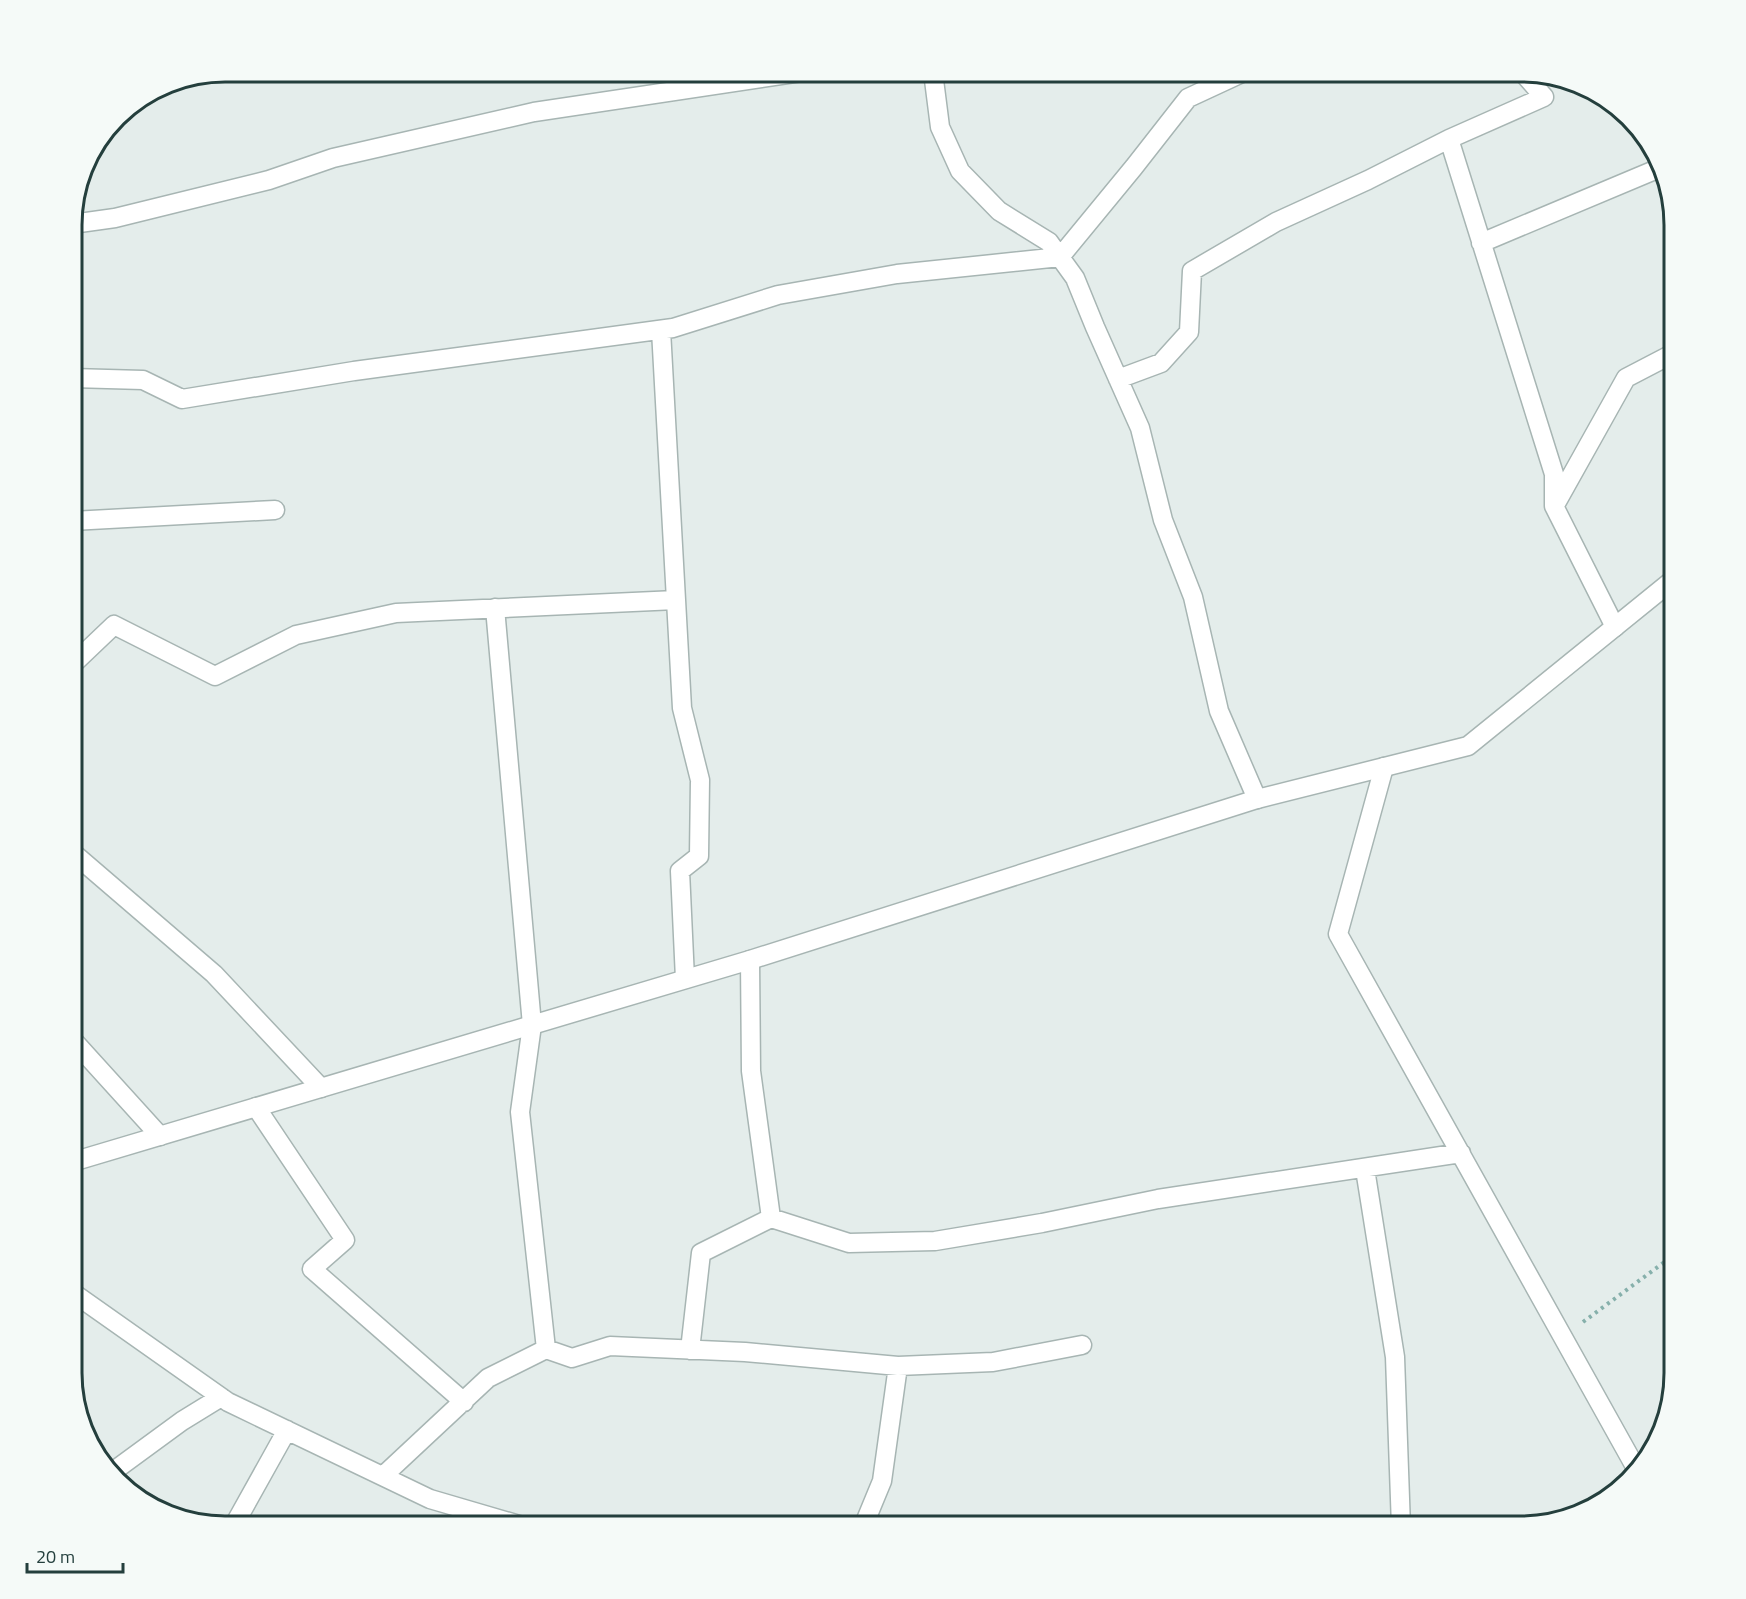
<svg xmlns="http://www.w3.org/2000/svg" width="1746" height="1599" font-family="'Titillium Web',sans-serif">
<rect width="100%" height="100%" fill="#e4edeb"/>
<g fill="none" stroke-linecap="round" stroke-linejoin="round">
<g stroke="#a7b5b3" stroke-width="21">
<path id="minor" d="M 933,72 L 940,127 L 960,171 L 999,211 L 1049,242 L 1075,278 L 1095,327 L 1140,428 L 1163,520 L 1193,597 L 1219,711 L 1257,799
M 1449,139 L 1554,474 L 1554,506 L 1615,627
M 72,224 L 115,218 L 269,180 L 333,158 L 534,112 L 801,72
M 1481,243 L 1662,167
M 661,330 L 682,708 L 700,780 L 699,856 L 680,871 L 685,979
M 72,378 L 143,380 L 182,399 L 354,371 L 673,328 L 778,295 L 897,274 L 1060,257 L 1134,167 L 1188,98 L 1244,72
M 1118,379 L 1161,363 L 1189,332 L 1192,271 L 1276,222 L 1368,180 L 1449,139 L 1544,97 L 1523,73
M 1555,505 L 1626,378 L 1674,353
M 72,521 L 275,510
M 72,665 L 114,625 L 215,676 L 296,635 L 396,613 L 676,600
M 1384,767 L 1338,934 L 1637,1470
M 72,852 L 214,974 L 321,1088
M 72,1039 L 160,1136
M 256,1107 L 345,1240 L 312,1269 L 464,1402
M 1365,1169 L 1395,1357 L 1401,1527
M 771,1218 L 849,1243 L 935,1241 L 1042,1223 L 1158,1199 L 1461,1153
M 72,1292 L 228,1402 L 430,1499 L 526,1527
M 546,1349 L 572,1358 L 610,1346 L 745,1352 L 898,1366 L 993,1362 L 1082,1345
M 690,1350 L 701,1253 L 771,1218 L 751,1071 L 750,960
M 111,1473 L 182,1421 L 221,1397
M 383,1476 L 488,1378 L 546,1349 L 520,1112 L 532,1025 L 495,608
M 233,1527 L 287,1430
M 863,1527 L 882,1481 L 898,1366"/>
</g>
<g stroke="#a7b5b3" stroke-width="21">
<path id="tertiary" d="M 72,1162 L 750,960 L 1257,799 L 1468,746 L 1674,579"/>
</g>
<path stroke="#86b0ab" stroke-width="4" stroke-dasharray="3 4.5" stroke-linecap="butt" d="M 1583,1322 L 1674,1255"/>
<use href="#minor" stroke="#fff" stroke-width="18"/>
<use href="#tertiary" stroke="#fff" stroke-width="18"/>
</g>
<path d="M0 0H1746V1599H0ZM225 82H1521A143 143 0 0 1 1664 225V1373A143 143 0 0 1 1521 1516H225A143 143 0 0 1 82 1373V225A143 143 0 0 1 225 82Z" fill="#f5faf8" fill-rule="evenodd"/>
<path fill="none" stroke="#243f3d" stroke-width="3" d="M225 82H1521A143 143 0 0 1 1664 225V1373A143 143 0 0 1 1521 1516H225A143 143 0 0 1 82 1373V225A143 143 0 0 1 225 82Z"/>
<path d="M27 1563v9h96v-9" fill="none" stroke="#243f3d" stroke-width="3"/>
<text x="36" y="1563" font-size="18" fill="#243f3d" stroke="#f5faf8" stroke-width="4.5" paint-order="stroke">20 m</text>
</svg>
